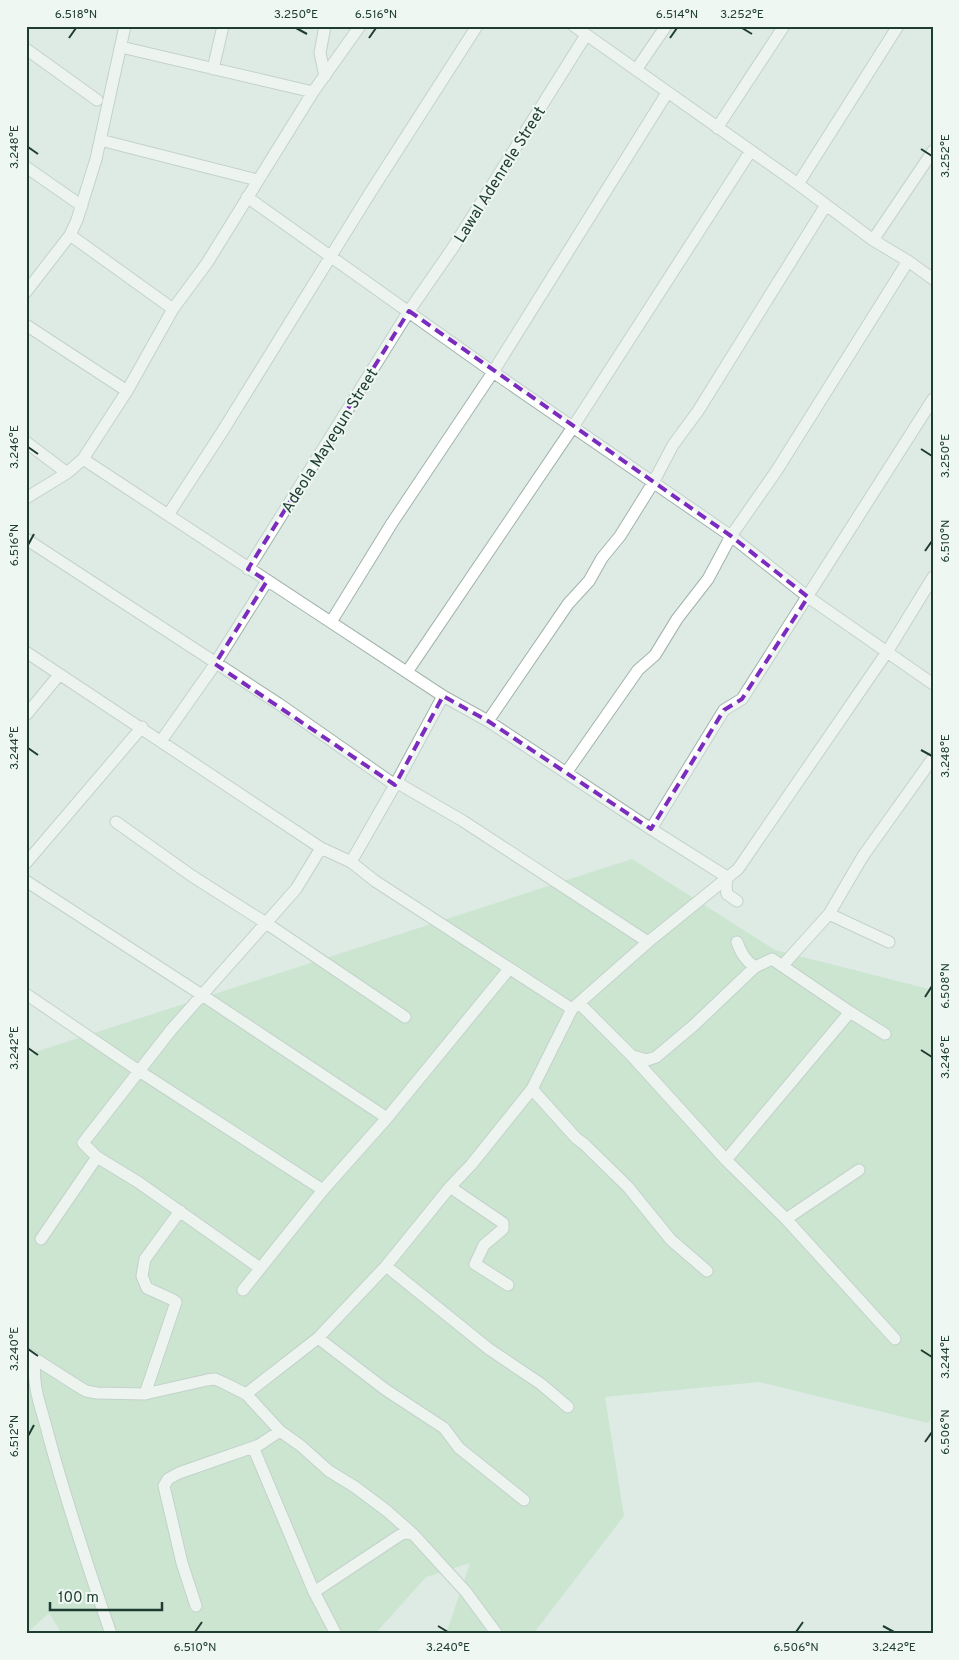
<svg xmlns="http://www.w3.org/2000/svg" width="959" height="1660" font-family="Overpass,sans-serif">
<rect width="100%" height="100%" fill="#deebe4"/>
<path fill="#b4debb" d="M 632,859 L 775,950 L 933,990 L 933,1415 L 928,1423 L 759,1382 L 605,1397 L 624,1516 L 533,1634 L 446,1634 L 470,1563 L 426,1577 L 375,1634 L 62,1634 L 49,1613 L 26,1634 L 26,1055 Z"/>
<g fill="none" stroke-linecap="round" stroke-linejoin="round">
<g stroke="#a1b3ab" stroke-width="13">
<path id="minor" d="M 325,26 L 320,53 L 325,76
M 574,26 L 798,184 L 873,240 L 908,261 L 933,279
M 121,47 L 313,92
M 26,49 L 97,100
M 213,69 L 223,26
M 636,70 L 666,26
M 717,128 L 784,26
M 100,140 L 257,180
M 26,167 L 82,206
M 798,184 L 898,26
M 247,197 L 493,372 L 731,536 L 808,597 L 933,684
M 70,235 L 173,309
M 873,240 L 933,151
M 26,292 L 70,235 L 77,220 L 96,159 L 125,26
M 26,325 L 127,391
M 26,442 L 67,473
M 83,459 L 443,696 L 488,721 L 651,829 L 727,877
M 26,498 L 67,473 L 83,459 L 127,391 L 173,309 L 207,263 L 313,92 L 360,26
M 168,515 L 222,432 L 370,193 L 477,26
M 26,539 L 279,704 L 395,785 L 401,785 L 463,821 L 648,942
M 248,569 L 409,311 L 452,249 L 586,35
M 331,622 L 392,523 L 493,372 L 667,93
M 26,652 L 321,848 L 351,862 L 375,881 L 572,1009
M 407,672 L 573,427 L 750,152
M 26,715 L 59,675
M 488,721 L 568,604 L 589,581 L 602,558 L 620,536 L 653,483 L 673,445 L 698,411 L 826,205
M 161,741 L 211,670 L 267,581
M 566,773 L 638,670 L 655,655 L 677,619 L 708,579 L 731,536 L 777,470 L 908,261
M 116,822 L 192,876 L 266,923 L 405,1017
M 651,829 L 724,710 L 742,699 L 933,399
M 351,862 L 395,785 L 443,696
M 26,863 L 142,727
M 727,877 L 726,887 L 727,894 L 737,901
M 26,881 L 202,995 L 387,1118
M 829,914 L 889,942
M 737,942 C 741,953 745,960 755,967
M 783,965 L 829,914 L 863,856 L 933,758
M 26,994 L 139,1071 L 323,1190
M 580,1004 L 631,1055 L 726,1160 L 786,1219 L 895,1339
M 633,1056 L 647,1060 L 656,1057 L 693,1026 L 755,967 L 772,959 L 850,1012 L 885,1034
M 532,1089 L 576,1138 L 584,1144 L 628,1187 L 671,1240 L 707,1271
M 726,1160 L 850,1012
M 450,1187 L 503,1223 L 503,1229 L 484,1245 L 475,1264 L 508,1285
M 786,1219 L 859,1170
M 41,1239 L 97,1157
M 386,1266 L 489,1349 L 541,1384 L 568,1407
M 260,1268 L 138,1182 L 97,1157 L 83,1143 L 171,1030 L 296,889 L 321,848
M 243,1290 L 323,1190 L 387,1118 L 509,969
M 318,1338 L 386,1390 L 444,1428 L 459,1448 L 524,1500
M 26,1353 L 76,1385 L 86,1391 L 97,1393 L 145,1394 L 207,1380 L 215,1379 L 224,1383 L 246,1394 L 280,1431 L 301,1446 L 329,1471 L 355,1487 L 387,1511 L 413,1534
M 35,1359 C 32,1389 41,1405 48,1434 C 66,1501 88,1567 111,1634
M 145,1394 L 176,1302 L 171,1299 L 147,1288 L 142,1276 L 145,1259 L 180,1211
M 246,1394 L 318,1338 L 386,1266 L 450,1187 L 471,1165 L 532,1089 L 572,1009 L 648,942 L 738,869 L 887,652 L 933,577
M 253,1447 L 314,1592 L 336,1634
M 314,1592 L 400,1535 L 405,1533 L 413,1534 L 466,1592 L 497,1634
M 196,1606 L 182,1563 L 164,1486 L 168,1479 L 179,1473 L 259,1445 L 280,1431"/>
</g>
<use href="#minor" stroke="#fff" stroke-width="11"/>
</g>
<path d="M0 0H959V1660H0ZM 409,311 L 731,536 L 808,597 L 742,699 L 724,710 L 651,829 L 488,721 L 443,696 L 395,785 L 215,664 L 267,581 L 248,569 Z" fill="#deebe4" fill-opacity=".55" fill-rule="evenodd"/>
<path fill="none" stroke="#7b2cbf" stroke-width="4" stroke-dasharray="10 6" stroke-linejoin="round" d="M 409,311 L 731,536 L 808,597 L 742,699 L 724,710 L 651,829 L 488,721 L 443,696 L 395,785 L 215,664 L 267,581 L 248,569 Z"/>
<path fill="none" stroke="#1e3c31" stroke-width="2" d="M 296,28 L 307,34M 742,28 L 752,34M 69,38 L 76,28M 369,38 L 376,28M 670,38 L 677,28M 28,147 L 38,154M 921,149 L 932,156M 28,447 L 38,454M 921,449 L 932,456M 28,545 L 34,534M 925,551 L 932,541M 28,748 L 38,755M 921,750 L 932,756M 925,997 L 932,986M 28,1048 L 38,1055M 921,1050 L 932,1057M 28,1349 L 38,1356M 921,1350 L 932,1357M 28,1436 L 34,1425M 925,1442 L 932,1432M 438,1626 L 448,1632M 883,1626 L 894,1632M 195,1632 L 202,1622M 796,1632 L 803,1622"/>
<g text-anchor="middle" stroke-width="4" stroke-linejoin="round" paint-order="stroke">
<g font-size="16" fill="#1e3c31" stroke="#eef7f2">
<text transform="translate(499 174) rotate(-58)" y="6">Lawal Adenrele Street</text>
<text transform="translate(329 440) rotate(-58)" y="6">Adeola Mayegun Street</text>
</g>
</g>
<rect width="959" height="1660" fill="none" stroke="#eef7f2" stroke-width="55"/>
<path d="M50 1602v8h112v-8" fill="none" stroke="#1e3c31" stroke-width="2.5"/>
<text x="58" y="1602" font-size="15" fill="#1e3c31" stroke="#eef7f2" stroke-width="4" paint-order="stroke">100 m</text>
<rect x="28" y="28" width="904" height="1604" fill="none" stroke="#1e3c31" stroke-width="2"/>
<g font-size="12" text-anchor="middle" fill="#1e3c31">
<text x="76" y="18">6.518°N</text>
<text x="296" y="18">3.250°E</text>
<text x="376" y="18">6.516°N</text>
<text x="677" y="18">6.514°N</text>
<text x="742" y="18">3.252°E</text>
<text transform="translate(14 147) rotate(-90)" y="4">3.248°E</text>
<text transform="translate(945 156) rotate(-90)" y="4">3.252°E</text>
<text transform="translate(14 447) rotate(-90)" y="4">3.246°E</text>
<text transform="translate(945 456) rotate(-90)" y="4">3.250°E</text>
<text transform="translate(945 541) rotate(-90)" y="4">6.510°N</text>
<text transform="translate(14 545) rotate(-90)" y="4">6.516°N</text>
<text transform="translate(14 748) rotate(-90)" y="4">3.244°E</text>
<text transform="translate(945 756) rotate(-90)" y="4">3.248°E</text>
<text transform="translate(945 986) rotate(-90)" y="4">6.508°N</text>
<text transform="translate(14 1048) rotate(-90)" y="4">3.242°E</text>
<text transform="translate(945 1057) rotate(-90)" y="4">3.246°E</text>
<text transform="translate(14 1349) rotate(-90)" y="4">3.240°E</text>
<text transform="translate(945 1357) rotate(-90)" y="4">3.244°E</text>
<text transform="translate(945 1432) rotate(-90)" y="4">6.506°N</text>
<text transform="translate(14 1436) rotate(-90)" y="4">6.512°N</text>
<text x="195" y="1651">6.510°N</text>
<text x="448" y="1651">3.240°E</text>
<text x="796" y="1651">6.506°N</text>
<text x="894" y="1651">3.242°E</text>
</g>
</svg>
